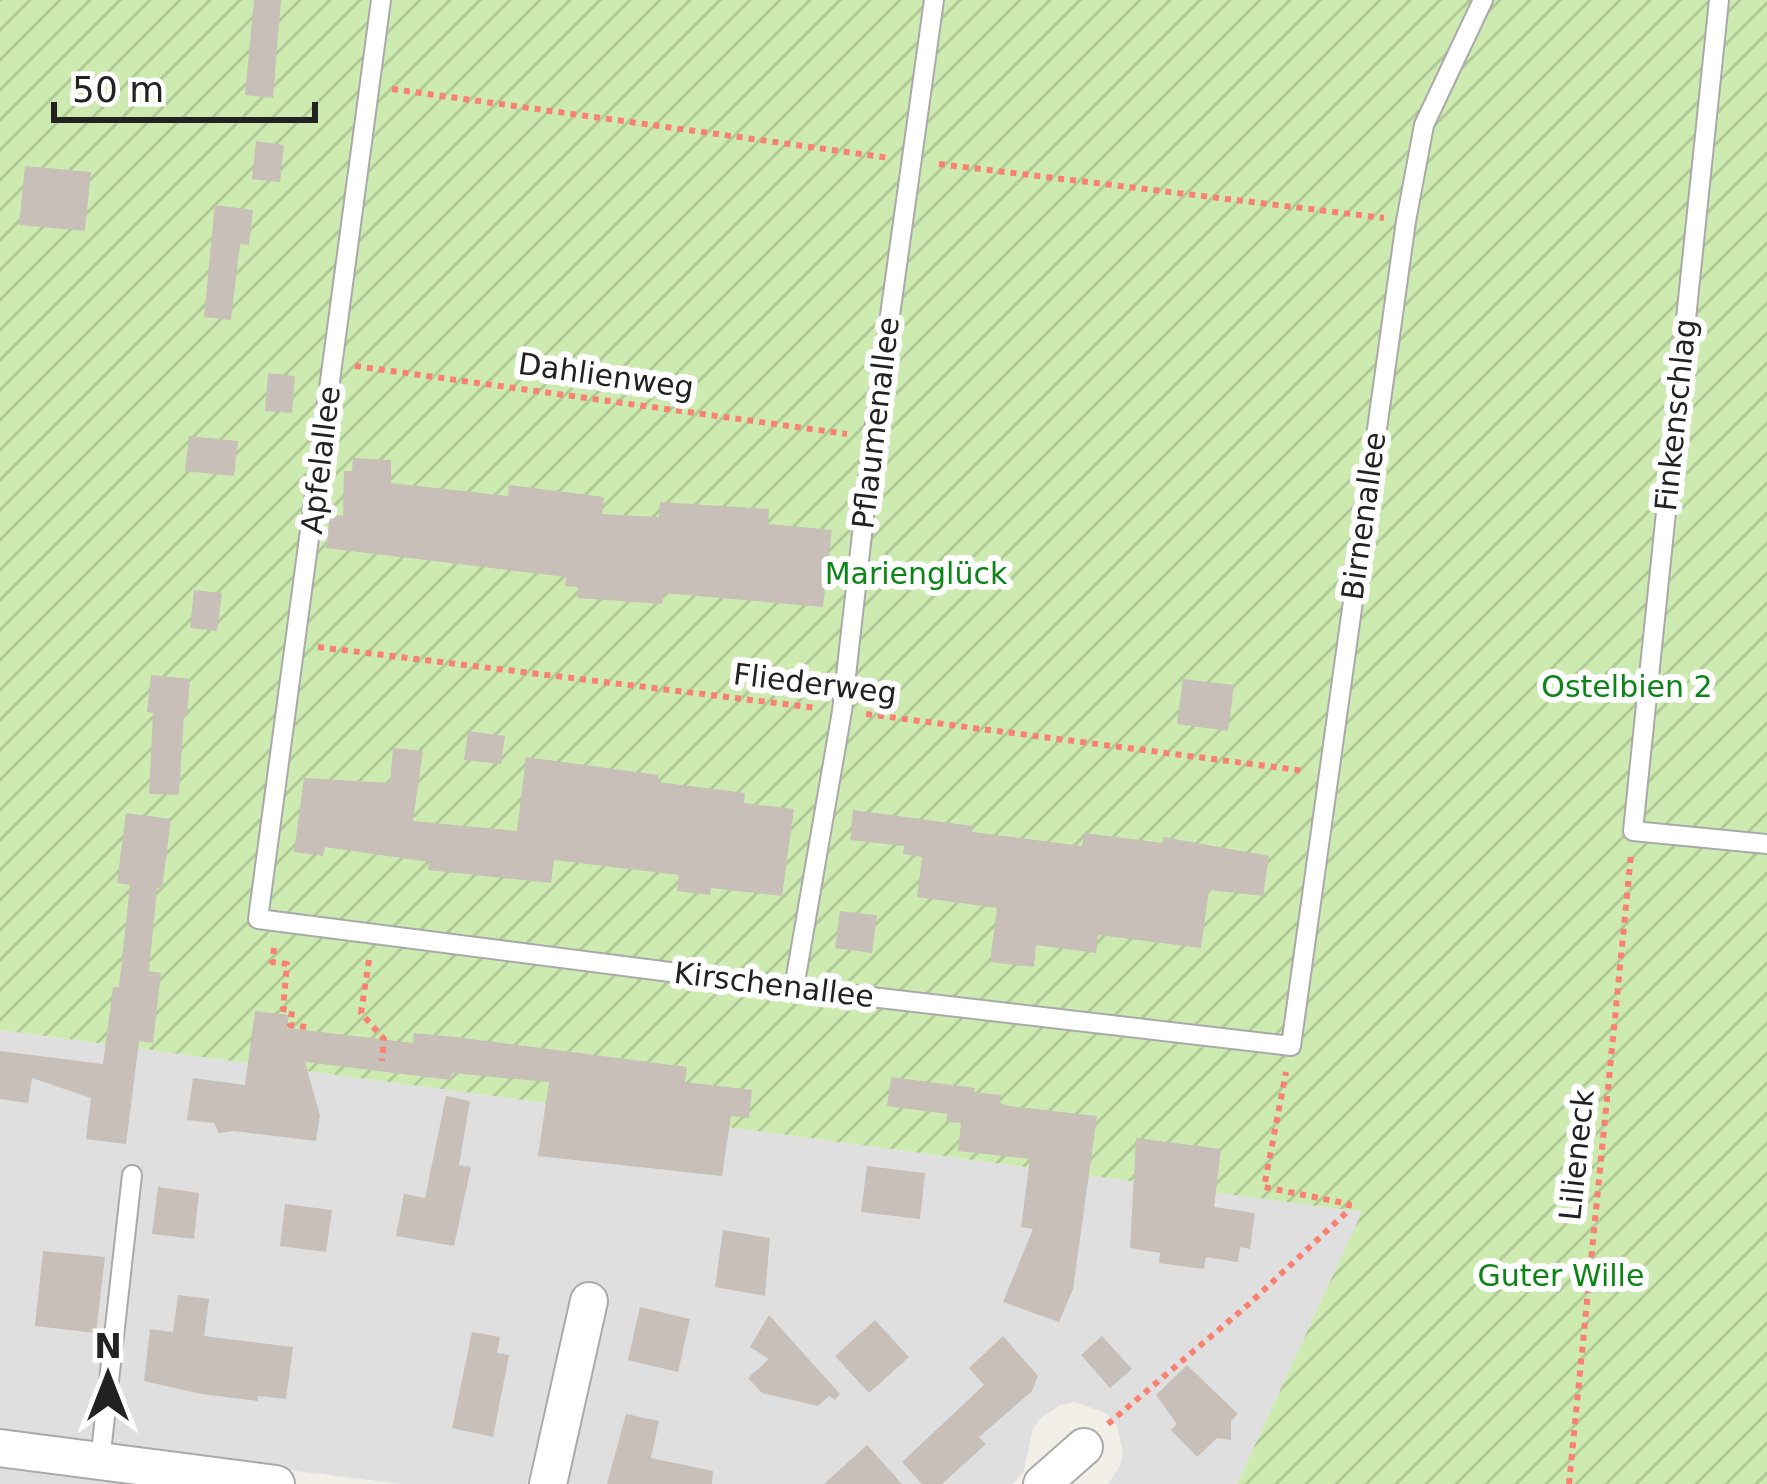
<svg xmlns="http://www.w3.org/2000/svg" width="1767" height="1484" font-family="'DejaVu Sans',sans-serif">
<defs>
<pattern id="garden-furrows" width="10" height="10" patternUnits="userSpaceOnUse" patternTransform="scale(3)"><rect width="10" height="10" fill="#cdebb0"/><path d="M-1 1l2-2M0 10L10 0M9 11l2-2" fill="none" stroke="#b0c997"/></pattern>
</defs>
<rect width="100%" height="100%" fill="#f2efe9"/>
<path fill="#e0dfdf" d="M 0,1030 L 1363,1212 L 1237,1484 L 1108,1484 L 1120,1466 L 1123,1453 L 1117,1426 L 1106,1413 L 1075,1402 L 1061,1405 L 1040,1418 L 1032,1431 L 1024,1471 L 1013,1484 L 562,1484 L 597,1287 L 582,1283 L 573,1291 L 527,1484 L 400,1484 L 0,1433 Z
M 0,1462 L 161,1484 L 0,1484 Z"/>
<path fill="url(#garden-furrows)" d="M 0,0 L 1767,0 L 1767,1484 L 1237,1484 L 1362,1212 L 0,1030 Z"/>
<path fill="#c7bfb8" d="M 254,0 L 281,0 L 273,98 L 245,95 Z
M 256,141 L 284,145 L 280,182 L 252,179 Z
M 25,166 L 91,172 L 85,231 L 19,225 Z
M 215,205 L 253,210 L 249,245 L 240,244 L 231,320 L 204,317 Z
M 268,373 L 295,376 L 292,413 L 265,411 Z
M 189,436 L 238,441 L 234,476 L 185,471 Z
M 353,458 L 391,460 L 391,483 L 508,496 L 509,485 L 604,497 L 602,514 L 659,517 L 660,502 L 769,509 L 768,524 L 832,530 L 823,607 L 664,593 L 662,604 L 577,598 L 578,587 L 565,586 L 566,577 L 326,548 L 330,514 L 343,516 L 344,471 L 352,471 Z
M 194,590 L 222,593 L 217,631 L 190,628 Z
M 151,675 L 190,679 L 187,716 L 184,716 L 179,795 L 149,794 L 153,713 L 147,712 Z
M 1183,679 L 1234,685 L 1228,731 L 1177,724 Z
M 468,731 L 505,736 L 501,764 L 464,760 Z
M 393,748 L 423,751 L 413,821 L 517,831 L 526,757 L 659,775 L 658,782 L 745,793 L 744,803 L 794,809 L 782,896 L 711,888 L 710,895 L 677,891 L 679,875 L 554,860 L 551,883 L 428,870 L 429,862 L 325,847 L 323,856 L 294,852 L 304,778 L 390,783 Z
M 853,810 L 973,826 L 972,832 L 1082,846 L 1084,833 L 1163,843 L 1163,837 L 1269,856 L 1263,896 L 1209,890 L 1201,948 L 1098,935 L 1096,953 L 1036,945 L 1034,967 L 990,962 L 997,908 L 917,897 L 922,857 L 903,854 L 904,846 L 850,840 Z
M 126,813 L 171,819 L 162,889 L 157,888 L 149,971 L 161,973 L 153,1043 L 139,1041 L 126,1144 L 86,1139 L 91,1098 L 32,1078 L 28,1103 L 0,1099 L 0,1051 L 103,1064 L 113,987 L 119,987 L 130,885 L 117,883 Z
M 840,911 L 877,915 L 872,953 L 835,948 Z
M 255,1011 L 289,1015 L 287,1028 L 413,1043 L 414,1033 L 455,1037 L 687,1067 L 685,1082 L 752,1090 L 749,1118 L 731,1116 L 722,1176 L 538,1156 L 549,1082 L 452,1073 L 451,1080 L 305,1062 L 320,1116 L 316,1141 L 232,1131 L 219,1133 L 214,1123 L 187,1120 L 193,1078 L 245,1085 Z
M 891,1077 L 975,1088 L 974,1092 L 1001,1095 L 1000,1103 L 1009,1106 L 1097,1116 L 1073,1289 L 1059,1322 L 1003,1302 L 1033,1229 L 1021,1227 L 1030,1159 L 958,1151 L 961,1123 L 946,1122 L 947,1114 L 887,1106 Z
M 446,1096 L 470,1101 L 459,1165 L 471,1167 L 454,1246 L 396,1236 L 404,1194 L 425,1198 Z
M 1136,1138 L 1221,1149 L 1214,1207 L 1255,1213 L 1250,1249 L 1240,1247 L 1238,1262 L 1206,1257 L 1204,1269 L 1159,1263 L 1160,1253 L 1130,1248 Z
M 867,1166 L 925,1173 L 920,1219 L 861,1212 Z
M 158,1187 L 199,1193 L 194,1239 L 152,1234 Z
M 285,1204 L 332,1210 L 326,1252 L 280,1246 Z
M 723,1230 L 770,1238 L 765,1296 L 715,1287 Z
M 43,1251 L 105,1257 L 96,1333 L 35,1326 Z
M 178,1295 L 209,1299 L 204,1336 L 293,1347 L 286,1399 L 258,1396 L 258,1401 L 201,1394 L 144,1381 L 150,1329 L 173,1332 Z
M 640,1307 L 690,1319 L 678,1372 L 628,1360 Z
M 769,1315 L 840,1394 L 835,1400 L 829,1396 L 818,1406 L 762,1393 L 748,1378 L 769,1359 L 750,1347 Z
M 875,1320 L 909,1357 L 869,1393 L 835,1356 Z
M 472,1332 L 500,1337 L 497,1353 L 509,1355 L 493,1437 L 452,1428 Z
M 1003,1336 L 1038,1376 L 1032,1391 L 979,1437 L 986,1444 L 942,1484 L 922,1484 L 902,1462 L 984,1385 L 969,1368 Z
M 1102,1336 L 1132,1369 L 1110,1388 L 1081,1355 Z
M 1187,1365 L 1238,1414 L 1231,1421 L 1231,1440 L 1217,1438 L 1197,1457 L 1171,1430 L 1177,1424 L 1156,1395 Z
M 626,1414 L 659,1421 L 651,1458 L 713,1471 L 712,1484 L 607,1484 Z
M 867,1445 L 902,1484 L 824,1484 Z"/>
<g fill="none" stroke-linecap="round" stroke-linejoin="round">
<g stroke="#a9a9a9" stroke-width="22">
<path id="lane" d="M 381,0 L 258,919 L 794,988 L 1291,1046 L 1406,221 L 1424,125 L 1483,0
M 1719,0 L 1633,831 L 1767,844
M 794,988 L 842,711 L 873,437 L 934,0
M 100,1461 L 132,1175"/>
</g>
<g stroke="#a9a9a9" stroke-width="40">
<path id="street" d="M 0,1448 L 276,1484
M 548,1484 L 589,1301
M 1042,1484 L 1084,1447"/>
</g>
<path stroke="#fa8072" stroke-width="6" stroke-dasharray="6 6" stroke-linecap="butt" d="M 392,89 L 890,158
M 939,164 L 1384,218
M 355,366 L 847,434
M 318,647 L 817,708
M 866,714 L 1305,771
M 274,948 L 272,962 L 287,964 L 283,1009 L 292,1011 L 290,1025 L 307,1027
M 369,960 L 361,1013 L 384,1039 L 382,1061
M 1108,1424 L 1249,1304 L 1348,1211 L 1349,1204 L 1264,1187 L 1286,1072
M 1569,1484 L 1631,855"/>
<use href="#lane" stroke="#fff" stroke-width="18"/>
<use href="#street" stroke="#fff" stroke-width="36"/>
</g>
<g text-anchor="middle" stroke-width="12" stroke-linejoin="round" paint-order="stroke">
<g font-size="30" fill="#222" stroke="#fff">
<text transform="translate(606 376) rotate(8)" y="10">Dahlienweg</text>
<text transform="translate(1676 415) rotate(-84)" y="10">Finkenschlag</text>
<text transform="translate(876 423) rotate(-83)" y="10">Pflaumenallee</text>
<text transform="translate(321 460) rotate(-83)" y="10">Apfelallee</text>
<text transform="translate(1364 516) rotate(-82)" y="10">Birnenallee</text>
<text transform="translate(815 684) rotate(7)" y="10">Fliederweg</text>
<text transform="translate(774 985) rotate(7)" y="10">Kirschenallee</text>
<text transform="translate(1577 1155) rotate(-84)" y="10">Lilieneck</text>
</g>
<g font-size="30" fill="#0c8416" stroke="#fff">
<text x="916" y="584">Marienglück</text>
<text x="1627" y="697">Ostelbien 2</text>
<text x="1561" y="1286">Guter Wille</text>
</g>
</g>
<g transform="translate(108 1376)" stroke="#ffffff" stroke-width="9" paint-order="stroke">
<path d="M0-9L21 45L0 30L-21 45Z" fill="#222222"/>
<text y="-18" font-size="33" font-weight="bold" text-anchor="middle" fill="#222222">N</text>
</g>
<path d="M54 102v18h261v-18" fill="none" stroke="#222222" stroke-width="6"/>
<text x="72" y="102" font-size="36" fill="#222222" stroke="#ffffff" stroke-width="9" paint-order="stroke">50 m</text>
</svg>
